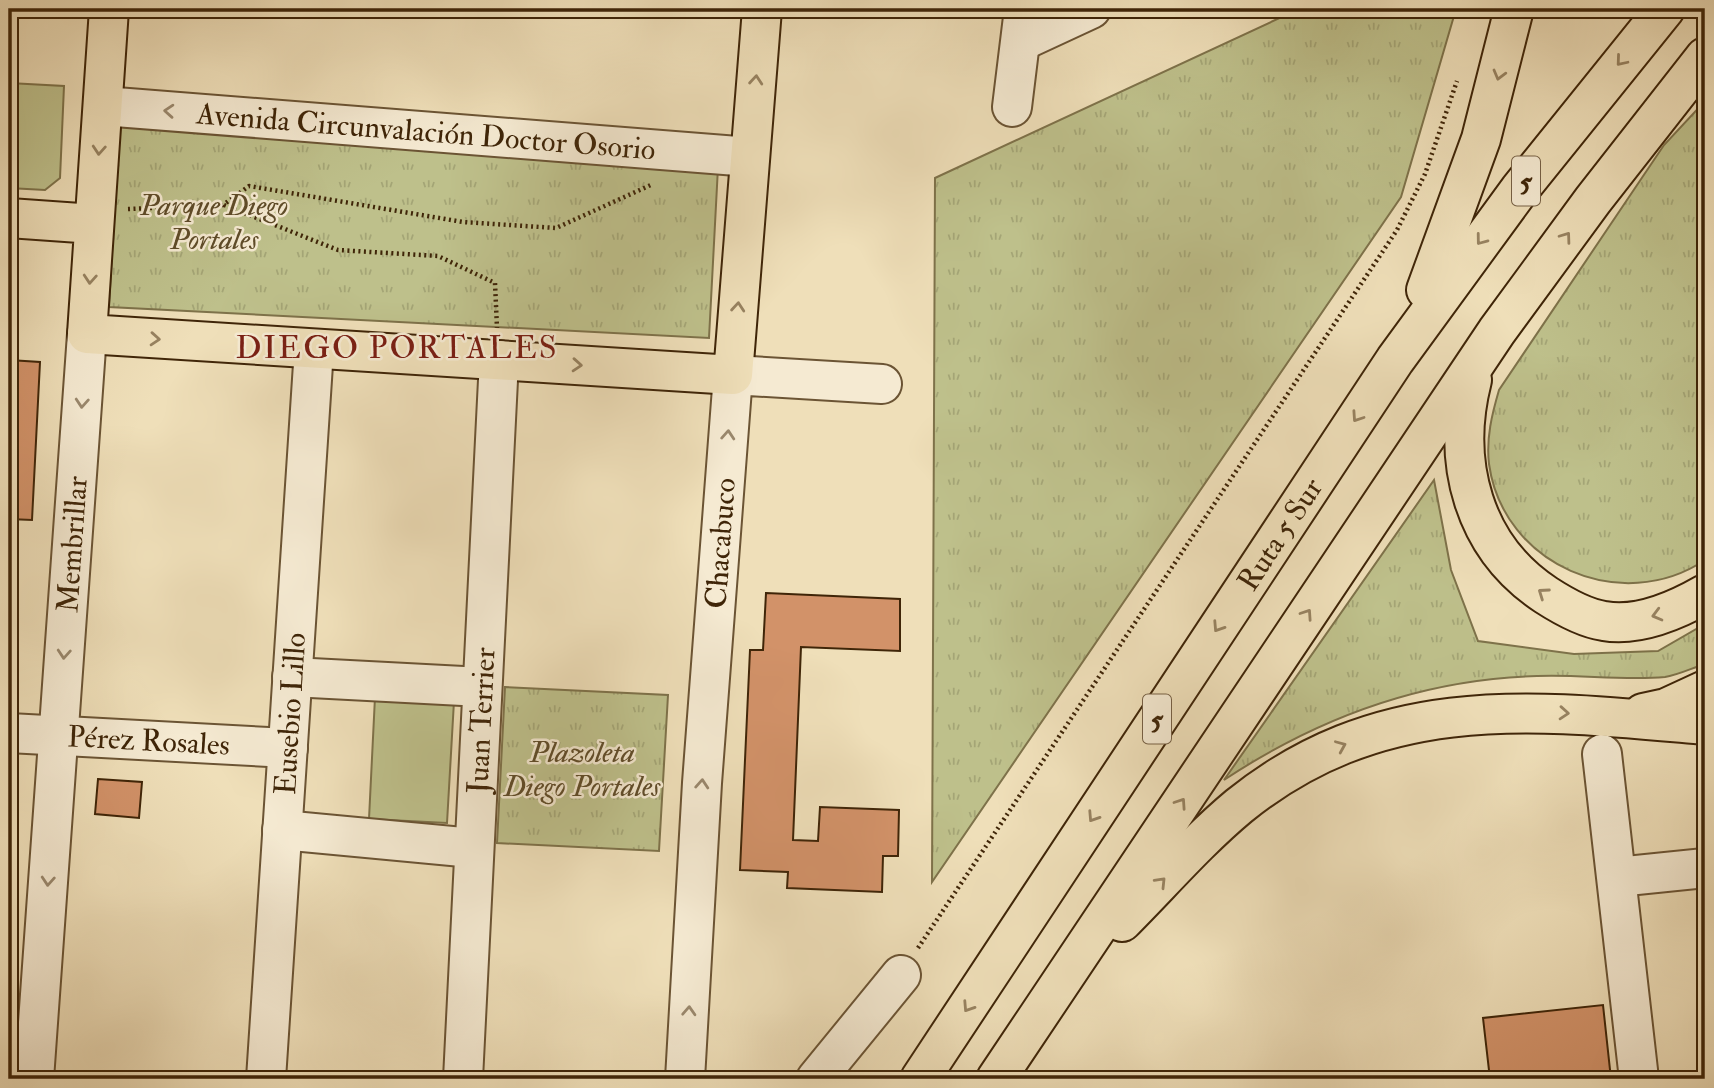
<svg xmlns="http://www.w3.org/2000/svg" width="1714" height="1088" font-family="'IM FELL Double Pica',serif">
<defs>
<pattern id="grass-tufts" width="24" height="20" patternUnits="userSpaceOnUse" patternTransform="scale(1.75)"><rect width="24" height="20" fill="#bec08b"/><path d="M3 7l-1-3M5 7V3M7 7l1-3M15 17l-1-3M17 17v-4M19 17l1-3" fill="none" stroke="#a4a576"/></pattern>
</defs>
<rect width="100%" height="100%" fill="#efdfb9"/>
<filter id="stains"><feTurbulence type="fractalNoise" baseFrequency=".00286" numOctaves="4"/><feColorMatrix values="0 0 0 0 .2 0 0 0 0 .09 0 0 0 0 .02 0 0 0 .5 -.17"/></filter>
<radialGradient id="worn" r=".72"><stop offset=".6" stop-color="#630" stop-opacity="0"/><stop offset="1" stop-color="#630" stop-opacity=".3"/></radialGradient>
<path fill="url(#grass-tufts)" stroke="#7e724a" stroke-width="2" d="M 1299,9 L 1456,9 L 1401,197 L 932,882 L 935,178 Z
M 1705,101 L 1705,560 C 1621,616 1503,565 1489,464 C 1486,438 1492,414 1499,390 L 1664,145 Z
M 119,125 L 718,167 L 709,338 L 109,307 Z
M 1434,480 L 1451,570 L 1478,641 L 1574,654 L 1658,651 L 1705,624 L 1705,664 C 1692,668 1678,675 1665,677 C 1623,681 1579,674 1537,676 C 1422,679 1319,717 1224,780 Z
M 505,687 L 668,695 L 659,851 L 497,843 Z"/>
<path fill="#bec08b" stroke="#7e724a" stroke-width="2" d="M 9,83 L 64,86 L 60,178 L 45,190 L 9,188 Z
M 375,697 L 454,701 L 447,823 L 369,819 Z"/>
<path fill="#d29269" stroke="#3f2508" stroke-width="2" d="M 9,360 L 40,362 L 32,520 L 9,519 Z
M 766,593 L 900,599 L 900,651 L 801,647 L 793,840 L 818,841 L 820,807 L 899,810 L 898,856 L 883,856 L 882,892 L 787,888 L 788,872 L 740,870 L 750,650 L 763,650 Z
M 98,779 L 142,782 L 139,818 L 95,814 Z
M 1603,1005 L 1611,1079 L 1490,1079 L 1483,1018 Z"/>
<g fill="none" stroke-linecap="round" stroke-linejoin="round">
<g stroke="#6b5434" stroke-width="42">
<g id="minor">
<path d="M 1022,41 L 1091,9"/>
<path id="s1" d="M 103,106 L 750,157"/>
<path d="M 1012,107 L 1024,9"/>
<path d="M 292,677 L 482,687"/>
<path id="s2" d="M 9,733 L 288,748"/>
<path d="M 1602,754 L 1639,1079"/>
<path d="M 282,830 L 473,848"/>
<path d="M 1617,877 L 1705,868"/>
<path id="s3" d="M 34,1079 L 87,334"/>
<path id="s4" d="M 266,1079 L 314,349"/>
<path id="s5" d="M 463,1079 L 499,360"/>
<path id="s6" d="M 685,1079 L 702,783 L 733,375 L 882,384"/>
<path d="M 816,1079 L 901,975"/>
</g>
</g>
<g stroke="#3f2508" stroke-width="42">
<path id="major" d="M 109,9 L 87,334 L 733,375 L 762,9
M 9,218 L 94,224"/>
</g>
<g stroke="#3f2508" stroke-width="42">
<g id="highway">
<path d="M 1426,290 L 1481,139 L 1514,9"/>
<path d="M 1472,380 C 1451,462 1473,547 1546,595 C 1563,606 1584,618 1604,621 C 1638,627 1677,610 1705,594"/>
<path d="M 1643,713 L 1666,708 L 1705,690"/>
<path d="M 1122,922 C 1161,883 1197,841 1239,806 C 1383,690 1535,710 1705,725"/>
<path id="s7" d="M 920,1079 L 1395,360 L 1520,189 L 1665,9"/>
<path d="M 996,1079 L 1497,331 L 1593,200 L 1705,57"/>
</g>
</g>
<path stroke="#3f2508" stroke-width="4.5" stroke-dasharray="2 3.5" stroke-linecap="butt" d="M 224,205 L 338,250 L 438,256 L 495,283 L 497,328
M 128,209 L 223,205 L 249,186 L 463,222 L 556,228 L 653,184
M 918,948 L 1397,230 L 1425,174 L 1457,81"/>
<use href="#minor" stroke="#f5ead2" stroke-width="38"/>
<use href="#major" stroke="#efdfb9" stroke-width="38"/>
<use href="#highway" stroke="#efdfb9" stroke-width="38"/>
</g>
<defs><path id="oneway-chevron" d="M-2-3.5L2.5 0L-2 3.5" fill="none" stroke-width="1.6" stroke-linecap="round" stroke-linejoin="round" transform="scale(1.75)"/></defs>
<g stroke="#978260">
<use href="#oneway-chevron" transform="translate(1621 61) rotate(130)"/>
<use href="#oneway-chevron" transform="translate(1499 75) rotate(105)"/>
<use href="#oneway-chevron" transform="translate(756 80) rotate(-85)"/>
<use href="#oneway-chevron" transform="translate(99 150) rotate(94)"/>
<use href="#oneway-chevron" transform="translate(1566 237) rotate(-54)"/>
<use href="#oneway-chevron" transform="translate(1481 240) rotate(127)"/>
<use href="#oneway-chevron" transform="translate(90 279) rotate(94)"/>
<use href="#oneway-chevron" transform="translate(738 307) rotate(-85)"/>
<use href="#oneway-chevron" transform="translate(155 339) rotate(4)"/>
<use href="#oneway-chevron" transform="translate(577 365) rotate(4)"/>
<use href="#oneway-chevron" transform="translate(1357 417) rotate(124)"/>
<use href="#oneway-chevron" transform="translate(1543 593) rotate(-145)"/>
<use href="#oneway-chevron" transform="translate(1307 614) rotate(-56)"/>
<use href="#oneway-chevron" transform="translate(1657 615) rotate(165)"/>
<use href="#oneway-chevron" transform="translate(1218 627) rotate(123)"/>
<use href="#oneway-chevron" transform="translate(1564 713) rotate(4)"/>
<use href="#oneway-chevron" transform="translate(1341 746) rotate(-23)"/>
<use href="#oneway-chevron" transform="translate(1181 803) rotate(-56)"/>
<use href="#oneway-chevron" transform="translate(1093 817) rotate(123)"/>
<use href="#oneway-chevron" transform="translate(1161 882) rotate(-46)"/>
<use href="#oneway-chevron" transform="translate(968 1007) rotate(123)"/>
</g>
<g stroke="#9a886d">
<use href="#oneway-chevron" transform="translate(169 111) rotate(-176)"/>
<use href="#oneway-chevron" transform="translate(82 403) rotate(94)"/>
<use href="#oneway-chevron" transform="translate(728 435) rotate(-86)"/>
<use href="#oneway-chevron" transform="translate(64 654) rotate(94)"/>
<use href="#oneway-chevron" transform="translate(702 784) rotate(-86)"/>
<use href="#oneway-chevron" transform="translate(48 881) rotate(94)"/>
<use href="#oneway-chevron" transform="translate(689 1011) rotate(-87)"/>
</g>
<g text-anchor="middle" stroke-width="5" stroke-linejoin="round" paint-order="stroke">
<g fill="#f5ead2" stroke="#766045" stroke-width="2">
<rect x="1512" y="156.5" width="28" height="49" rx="5"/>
<rect x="1143" y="694.5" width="28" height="49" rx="5"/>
</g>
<g font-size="28" font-weight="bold" fill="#3f2508">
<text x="1526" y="191">5</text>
<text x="1157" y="729">5</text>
</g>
<g font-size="30" fill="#3f2508" stroke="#f5ead2">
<text dy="10" stroke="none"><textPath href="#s1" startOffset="324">Avenida Circunvalación Doctor Osorio</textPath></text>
<text dy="10" stroke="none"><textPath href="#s7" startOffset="653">Ruta 5 Sur</textPath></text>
<text dy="10" stroke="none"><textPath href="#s3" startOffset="536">Membrillar</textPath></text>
<text dy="10" stroke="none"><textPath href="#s6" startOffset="537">Chacabuco</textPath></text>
<text dy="10" stroke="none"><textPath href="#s4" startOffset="366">Eusebio Lillo</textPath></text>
<text dy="10" stroke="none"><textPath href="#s5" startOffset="359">Juan Terrier</textPath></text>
<text dy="10" stroke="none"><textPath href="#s2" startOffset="140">Pérez Rosales</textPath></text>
</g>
<g font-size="30" font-style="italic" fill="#5f4c29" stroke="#f5ead2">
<text x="214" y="215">Parque Diego<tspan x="214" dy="34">Portales</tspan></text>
<text x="582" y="762">Plazoleta<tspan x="582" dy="34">Diego Portales</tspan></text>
</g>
<g font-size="32" letter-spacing="2" fill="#7a1f14" stroke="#f5ead2">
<text x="397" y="358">DIEGO PORTALES</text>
</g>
</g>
<rect width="1714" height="1088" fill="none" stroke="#efdfb9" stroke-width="35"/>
<rect x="10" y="10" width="1693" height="1067" fill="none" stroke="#3f2508" stroke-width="3.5"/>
<rect x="18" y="18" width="1679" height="1053" fill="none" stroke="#3f2508" stroke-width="2"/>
<rect width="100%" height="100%" filter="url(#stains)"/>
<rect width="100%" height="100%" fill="url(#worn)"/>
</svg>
